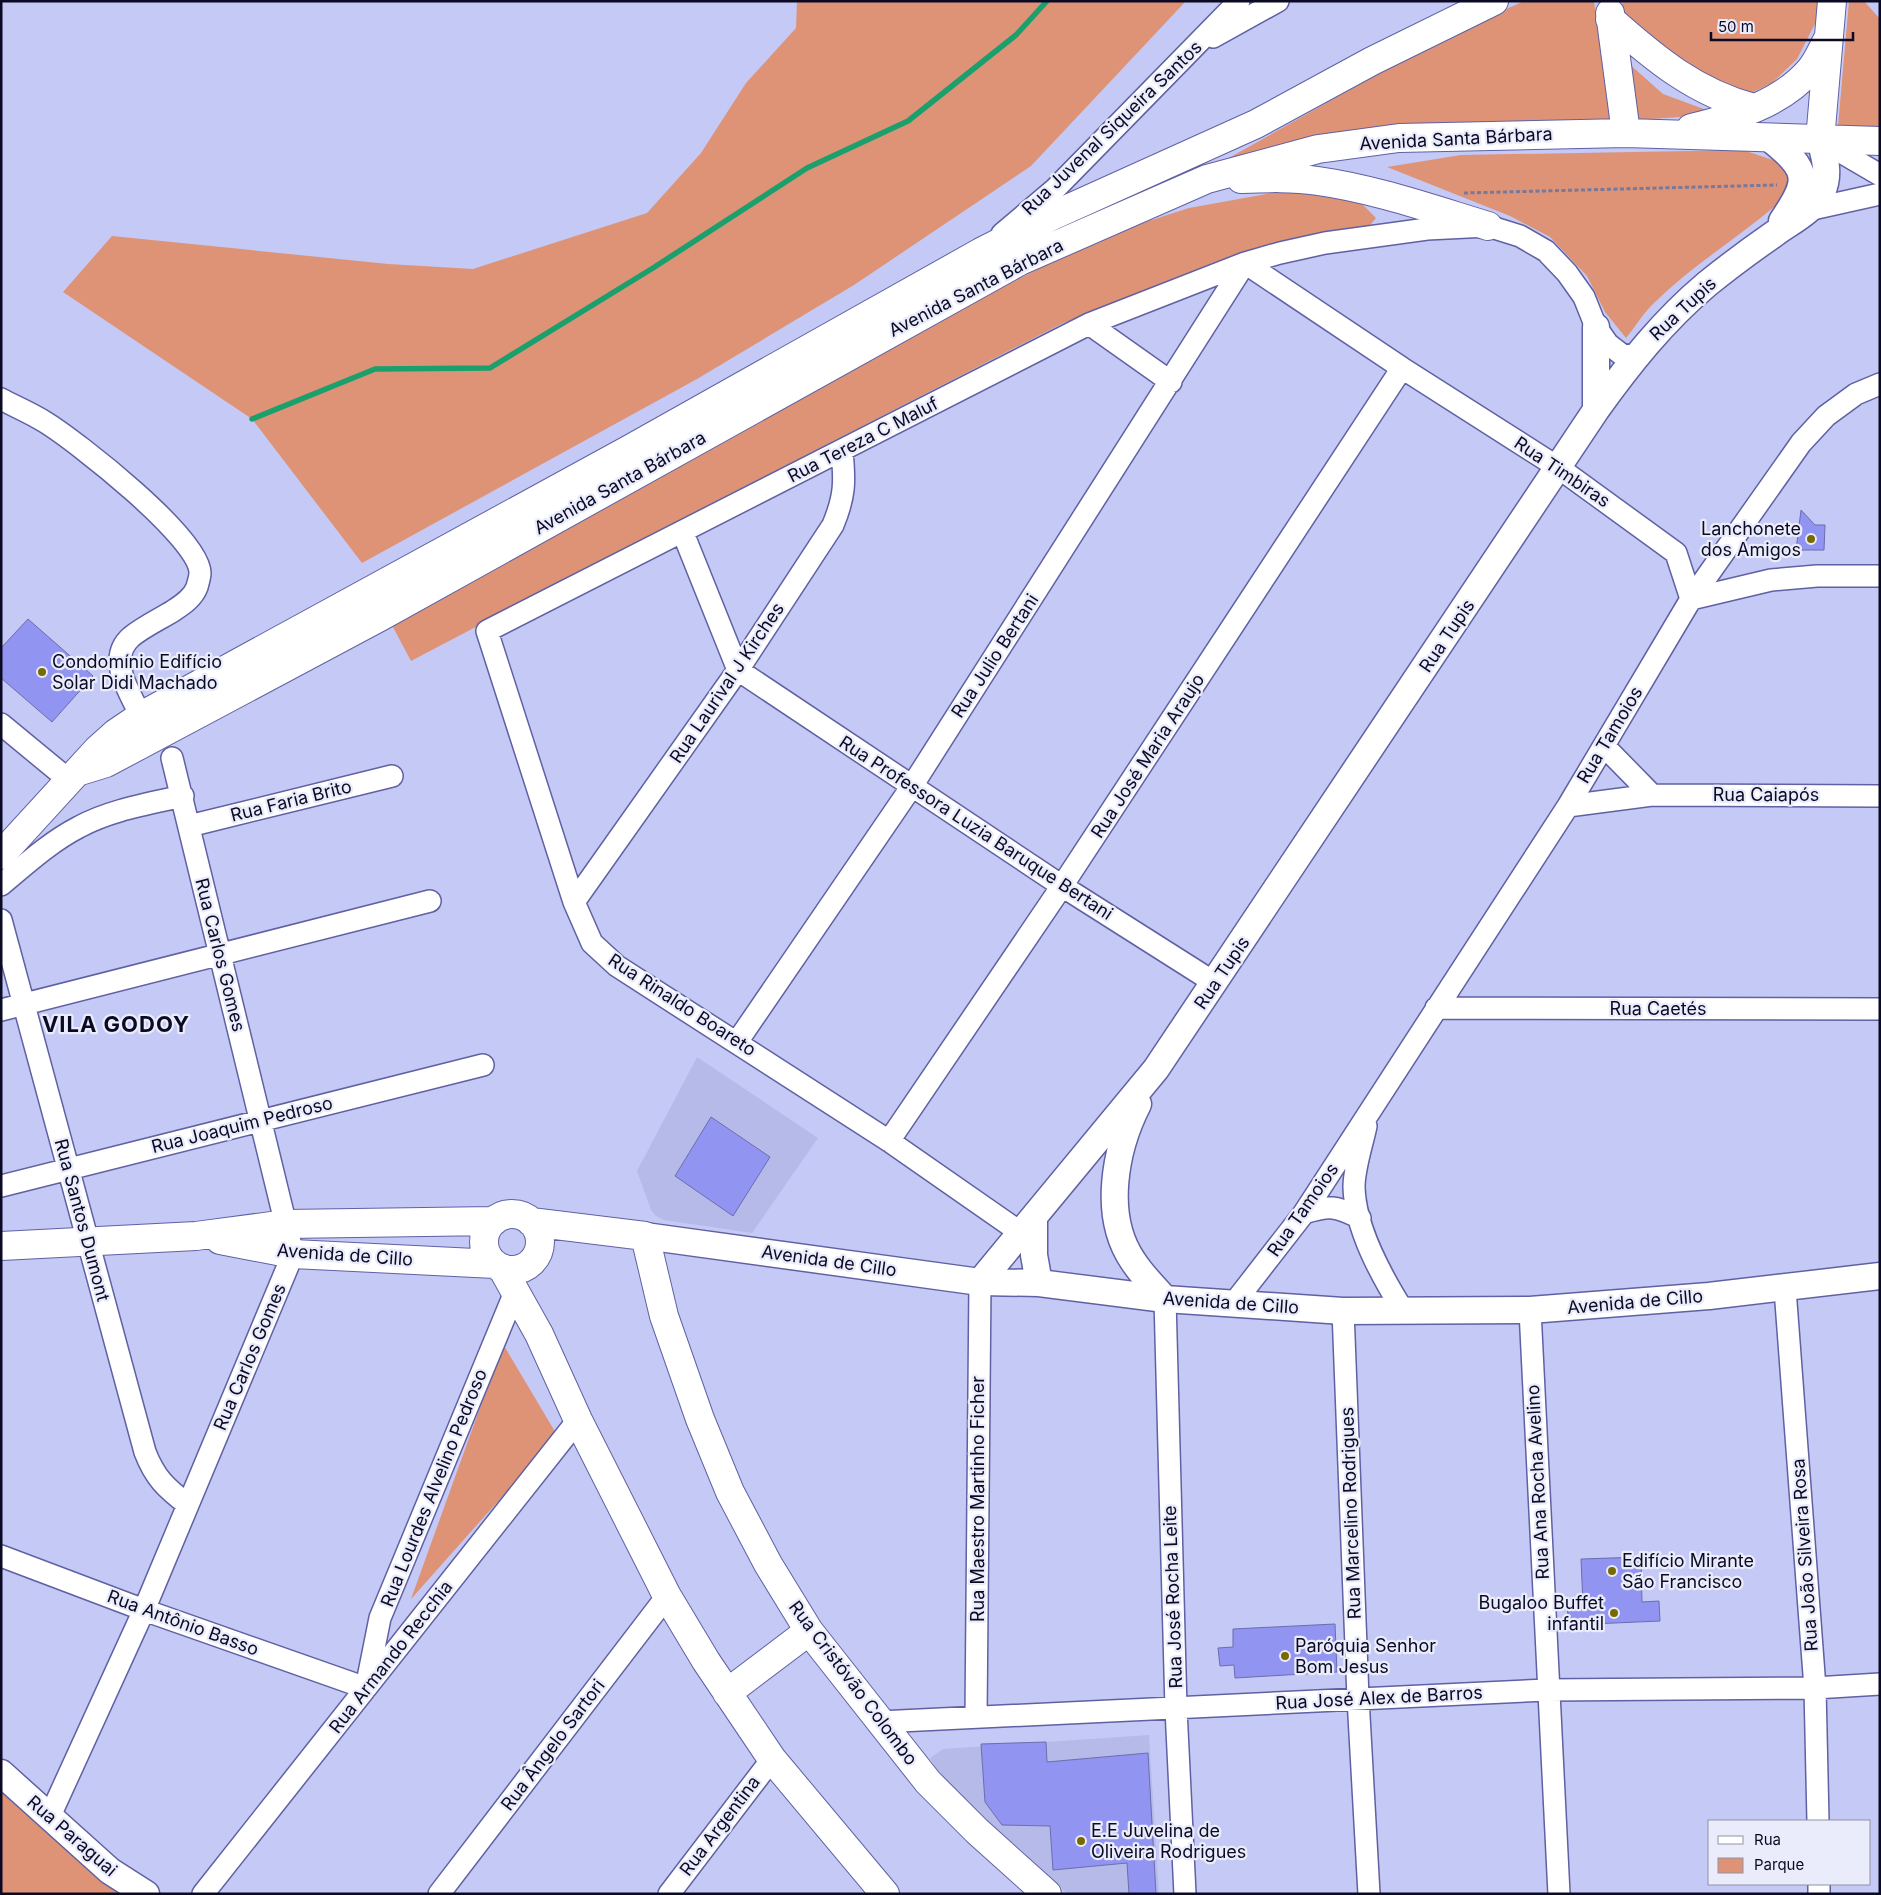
<svg xmlns="http://www.w3.org/2000/svg" width="1881" height="1895" font-family="Inter,sans-serif">
<rect width="100%" height="100%" fill="#c5c9f5"/>
<path fill="#b6bae9" d="M 697,1057 L 818,1138 L 752,1233 L 664,1220 L 656,1216 L 651,1210 L 637,1171 Z
M 1149,1735 L 1159,1894 L 1068,1894 L 1042,1873 L 972,1808 L 938,1772 L 930,1758 L 943,1749 Z"/>
<path fill="#de9377" d="M 797,1 L 1186,1 L 1031,166 L 854,285 L 697,379 L 362,563 L 252,419 L 63,292 L 112,236 L 388,264 L 473,269 L 647,213 L 701,153 L 746,83 L 796,28 Z
M 1524,1 L 1594,1 L 1610,121 L 1444,123 L 1352,130 L 1225,160 C 1323,106 1421,46 1524,1 Z
M 1623,1 L 1817,1 L 1819,16 L 1797,59 L 1772,83 L 1749,94 L 1710,83 L 1632,35 L 1622,7 Z
M 1849,1 L 1864,1 L 1880,19 L 1880,126 L 1838,126 Z
M 1627,62 L 1663,94 L 1712,112 L 1694,116 L 1637,120 Z
M 1743,150 L 1773,160 L 1790,177 L 1788,195 C 1746,233 1696,262 1655,302 C 1644,312 1636,326 1626,338 L 1605,312 L 1587,276 L 1550,237 L 1510,216 L 1387,167 L 1461,155 Z
M 1295,189 L 1358,200 L 1376,218 L 1361,236 L 1247,256 L 1063,323 L 664,528 L 411,661 L 385,612 L 906,334 L 1073,252 L 1133,226 L 1189,208 Z
M 503,1344 L 557,1435 L 411,1599 Z
M 1,1790 L 125,1894 L 1,1894 Z"/>
<g fill="none" stroke-linecap="round" stroke-linejoin="round">
<path stroke="#1ba06d" stroke-width="5.5" d="M 252,419 L 375,369 L 490,368 L 653,268 L 807,168 L 908,121 L 1016,35 L 1047,1"/>
</g>
<path fill="#9194f0" stroke="#6b6db0" d="M 1801,510 L 1815,525 L 1825,525 L 1824,550 L 1796,550 Z
M 28,619 L 93,676 L 52,722 L 1,678 L 1,648 Z
M 711,1117 L 770,1157 L 733,1216 L 675,1176 Z
M 1641,1557 L 1642,1602 L 1659,1601 L 1660,1621 L 1569,1625 L 1567,1606 L 1583,1605 L 1581,1559 Z
M 1335,1624 L 1337,1672 L 1235,1678 L 1234,1665 L 1220,1666 L 1218,1648 L 1233,1647 L 1233,1629 Z
M 1046,1742 L 1047,1762 L 1148,1753 L 1156,1894 L 1129,1894 L 1127,1863 L 1053,1870 L 1050,1826 L 1002,1825 L 985,1802 L 981,1744 Z"/>
<g fill="none" stroke-linecap="round" stroke-linejoin="round">
<g stroke="#5f61a3" stroke-width="24">
<path id="minor" d="M 1213,37 L 1278,1
M 1820,140 L 1880,175
M 1808,210 L 1880,194
M 1002,234 L 1055,189 L 1239,1
M 1245,263 L 1402,368 L 1559,468 L 1676,553 L 1691,599 L 1771,580 L 1817,576 L 1880,576
M 1089,324 L 1171,382
M 1,399 C 16,407 31,413 45,422 C 76,441 200,538 200,573 C 200,577 198,583 197,587 C 193,598 182,605 173,611 C 160,619 143,627 131,637 C 106,659 130,693 141,716
M 683,533 L 738,670 L 1062,886 L 1215,983
M 1,724 L 70,781
M 1604,746 L 1652,795
M 1568,806 L 1652,795 L 1880,796
M 189,826 L 392,776
M 1,885 C 26,864 50,842 79,827 C 110,810 148,804 183,796
M 574,902 L 738,670 L 833,525 C 845,496 845,482 842,451
M 1,920 L 145,1452 C 155,1478 166,1488 188,1505
M 1436,1008 L 1880,1009
M 1,1010 L 430,901
M 737,1042 L 912,786 L 1245,263
M 1366,1126 C 1362,1145 1354,1168 1354,1187 C 1355,1229 1382,1277 1404,1312
M 889,1141 L 1062,886 L 1402,368
M 1,1186 L 483,1065
M 1304,1213 C 1330,1205 1336,1206 1360,1218
M 1021,1233 L 889,1141 L 617,966 L 592,943 L 574,902 L 487,631 L 1089,324 L 1245,263 L 1280,253 L 1325,243 L 1427,229 L 1488,226 L 1520,236 L 1546,251 L 1567,273 L 1584,297 L 1596,327 L 1608,344 L 1621,354 L 1634,357
M 1785,1289 L 1815,1688 L 1818,1821
M 1165,1299 L 1176,1709 L 1185,1894
M 1234,1303 L 1304,1213 L 1568,806 L 1691,599 L 1801,443 L 1826,416 L 1856,394 L 1880,384
M 1530,1310 L 1559,1894
M 1343,1311 L 1358,1698 L 1369,1894
M 1,1556 L 144,1610 L 366,1688
M 367,1683 L 380,1618 L 515,1292
M 976,1717 L 980,1282
M 879,1722 L 1547,1690 L 1815,1688 L 1880,1684
M 49,1818 L 144,1610 L 293,1254 L 172,758
M 1819,1884 L 1819,1894
M 203,1894 L 578,1420
M 439,1894 L 667,1596
M 669,1894 L 772,1759"/>
</g>
<g stroke="#5f61a3" stroke-width="29">
<path id="tertiary" d="M 1769,138 C 1810,170 1810,180 1782,221
M 1596,327 L 1596,410
M 1138,1104 C 1115,1149 1102,1216 1133,1261 C 1142,1275 1154,1287 1165,1299
M 1034,1219 L 1034,1255 L 1039,1283
M 645,1236 L 980,1282 L 1039,1283 L 1165,1299 L 1343,1311 L 1530,1310 L 1709,1296 L 1880,1276
M 980,1282 L 1156,1069 L 1596,410 C 1629,364 1663,321 1707,284 C 1728,267 1751,250 1774,234 C 1790,222 1814,211 1822,192 C 1830,175 1825,157 1820,140
M 1,1773 L 110,1871 L 146,1894"/>
</g>
<g stroke="#5f61a3" stroke-width="30">
<path id="secondary" d="M484 1242a28 28 0 1 1 56 0a28 28 0 1 1-56 0Z
M 531,1222 L 645,1236 L 664,1316 L 700,1419 L 730,1492 L 768,1564 L 809,1631 L 928,1782 L 977,1831 L 1047,1894
M 220,1240 L 293,1254 L 495,1264
M 1,1246 L 196,1236 L 286,1224 L 494,1221
M 502,1268 L 539,1334 L 578,1420 L 667,1596 L 706,1661 L 772,1759 L 885,1894
M 727,1693 L 809,1631"/>
</g>
<g stroke="#5f61a3" stroke-width="30">
<path id="primary" d="M 1610,13 L 1626,133
M 1610,19 C 1655,59 1696,93 1754,108
M 1691,128 C 1733,118 1781,104 1810,70 C 1818,61 1823,47 1829,37
M 1820,140 L 1832,1
M 1241,179 C 1267,178 1292,177 1318,181 C 1375,189 1432,209 1488,226
M 80,771 L 106,763 L 380,617 L 1020,261 L 1207,179 L 1318,149 L 1399,138 L 1626,133 L 1880,141
M 1,855 L 97,750 L 116,733 L 141,716 L 630,449 L 981,252 L 1052,216 L 1256,124 L 1372,61 L 1494,1"/>
</g>
<path stroke="#76789c" stroke-width="3" stroke-dasharray="4 2.5" stroke-linecap="butt" d="M 1464,193 L 1777,185"/>
<use href="#minor" stroke="#fff" stroke-width="21"/>
<use href="#tertiary" stroke="#fff" stroke-width="26"/>
<use href="#secondary" stroke="#fff" stroke-width="28"/>
<use href="#primary" stroke="#fff" stroke-width="28"/>
</g>
<g fill="#776a01" stroke="#eaecfb" stroke-width="2">
<circle cx="1811" cy="539" r="5"/>
<circle cx="42" cy="672" r="5"/>
<circle cx="1612" cy="1571" r="5"/>
<circle cx="1614" cy="1613" r="5"/>
<circle cx="1285" cy="1656" r="5"/>
<circle cx="1081" cy="1841" r="5"/>
</g>
<g text-anchor="middle" stroke-width="4.5" stroke-linejoin="round" paint-order="stroke">
<g font-size="18" fill="#0b0a24" stroke="#eaecfb">
<text transform="translate(1112 128) rotate(-44)" y="6">Rua Juvenal Siqueira Santos</text>
<text transform="translate(1456 139) rotate(-3)" y="6">Avenida Santa Bárbara</text>
<text transform="translate(976 288) rotate(-27)" y="6">Avenida Santa Bárbara</text>
<text transform="translate(1683 309) rotate(-43)" y="6">Rua Tupis</text>
<text transform="translate(863 440) rotate(-27)" y="6">Rua Tereza C Maluf</text>
<text transform="translate(1562 472) rotate(34)" y="6">Rua Timbiras</text>
<text transform="translate(620 483) rotate(-29)" y="6">Avenida Santa Bárbara</text>
<text transform="translate(1447 636) rotate(-56)" y="6">Rua Tupis</text>
<text transform="translate(995 656) rotate(-57)" y="6">Rua Julio Bertani</text>
<text transform="translate(727 683) rotate(-56)" y="6">Rua Laurival J Kirches</text>
<text transform="translate(1610 735) rotate(-59)" y="6">Rua Tamoios</text>
<text transform="translate(1148 756) rotate(-57)" y="6">Rua José Maria Araujo</text>
<text x="1766" y="801">Rua Caiapós</text>
<text transform="translate(291 801) rotate(-14)" y="6">Rua Faria Brito</text>
<text transform="translate(976 828) rotate(33)" y="6">Rua Professora Luzia Baruque Bertani</text>
<text transform="translate(220 955) rotate(76)" y="6">Rua Carlos Gomes</text>
<text transform="translate(1222 973) rotate(-56)" y="6">Rua Tupis</text>
<text transform="translate(682 1005) rotate(33)" y="6">Rua Rinaldo Boareto</text>
<text x="1658" y="1015">Rua Caetés</text>
<text transform="translate(242 1125) rotate(-14)" y="6">Rua Joaquim Pedroso</text>
<text transform="translate(1303 1210) rotate(-55)" y="6">Rua Tamoios</text>
<text transform="translate(82 1220) rotate(75)" y="6">Rua Santos Dumont</text>
<text transform="translate(345 1255) rotate(4)" y="6">Avenida de Cillo</text>
<text transform="translate(829 1261) rotate(8)" y="6">Avenida de Cillo</text>
<text transform="translate(1635 1302) rotate(-5)" y="6">Avenida de Cillo</text>
<text transform="translate(1231 1303) rotate(4)" y="6">Avenida de Cillo</text>
<text transform="translate(250 1357) rotate(-67)" y="6">Rua Carlos Gomes</text>
<text transform="translate(1538 1482) rotate(-93)" y="6">Rua Ana Rocha Avelino</text>
<text transform="translate(434 1488) rotate(-68)" y="6">Rua Lourdes Alvelino Pedroso</text>
<text transform="translate(978 1499) rotate(-90)" y="6">Rua Maestro Martinho Ficher</text>
<text transform="translate(1351 1513) rotate(-92)" y="6">Rua Marcelino Rodrigues</text>
<text transform="translate(1805 1555) rotate(-94)" y="6">Rua João Silveira Rosa</text>
<text transform="translate(1173 1597) rotate(-92)" y="6">Rua José Rocha Leite</text>
<text transform="translate(183 1623) rotate(20)" y="6">Rua Antônio Basso</text>
<text transform="translate(391 1657) rotate(-52)" y="6">Rua Armando Recchia</text>
<text transform="translate(853 1683) rotate(53)" y="6">Rua Cristóvão Colombo</text>
<text transform="translate(1379 1698) rotate(-3)" y="6">Rua José Alex de Barros</text>
<text transform="translate(553 1745) rotate(-53)" y="6">Rua Ângelo Sartori</text>
<text transform="translate(720 1826) rotate(-53)" y="6">Rua Argentina</text>
<text transform="translate(72 1836) rotate(41)" y="6">Rua Paraguai</text>
</g>
<g font-size="18" fill="#0b0a24" stroke="#eaecfb" text-anchor="start">
<text x="1801" y="535" text-anchor="end">Lanchonete<tspan x="1801" dy="21">dos Amigos</tspan></text>
<text x="52" y="668">Condomínio Edifício<tspan x="52" dy="21">Solar Didi Machado</tspan></text>
<text x="1622" y="1567">Edifício Mirante<tspan x="1622" dy="21">São Francisco</tspan></text>
<text x="1604" y="1609" text-anchor="end">Bugaloo Buffet<tspan x="1604" dy="21">infantil</tspan></text>
<text x="1295" y="1652">Paróquia Senhor<tspan x="1295" dy="21">Bom Jesus</tspan></text>
<text x="1091" y="1837">E.E Juvelina de<tspan x="1091" dy="21">Oliveira Rodrigues</tspan></text>
</g>
<g font-size="22" font-weight="bold" letter-spacing="1" fill="#0b0a24" stroke="#eaecfb">
<text x="116" y="1032">VILA GODOY</text>
</g>
</g>
<rect width="1881" height="1895" fill="none" stroke="#0b0a24" stroke-width="5"/>
<rect x="1708" y="1820" width="162" height="65" fill="#eaecfb" stroke="#9192a5"/>
<rect x="1718" y="1836" width="25" height="8" fill="#ffffff" stroke="#9192a5"/>
<text x="1754" y="1845" font-size="15" fill="#0b0a24">Rua</text>
<rect x="1718" y="1858" width="25" height="15" fill="#de9377" stroke="#9192a5"/>
<text x="1754" y="1870" font-size="15" fill="#0b0a24">Parque</text>
<path d="M1711 32v8h142v-8" fill="none" stroke="#0b0a24" stroke-width="2.5"/>
<text x="1718" y="32" font-size="15" fill="#0b0a24" stroke="#eaecfb" stroke-width="4" paint-order="stroke">50 m</text>
</svg>
